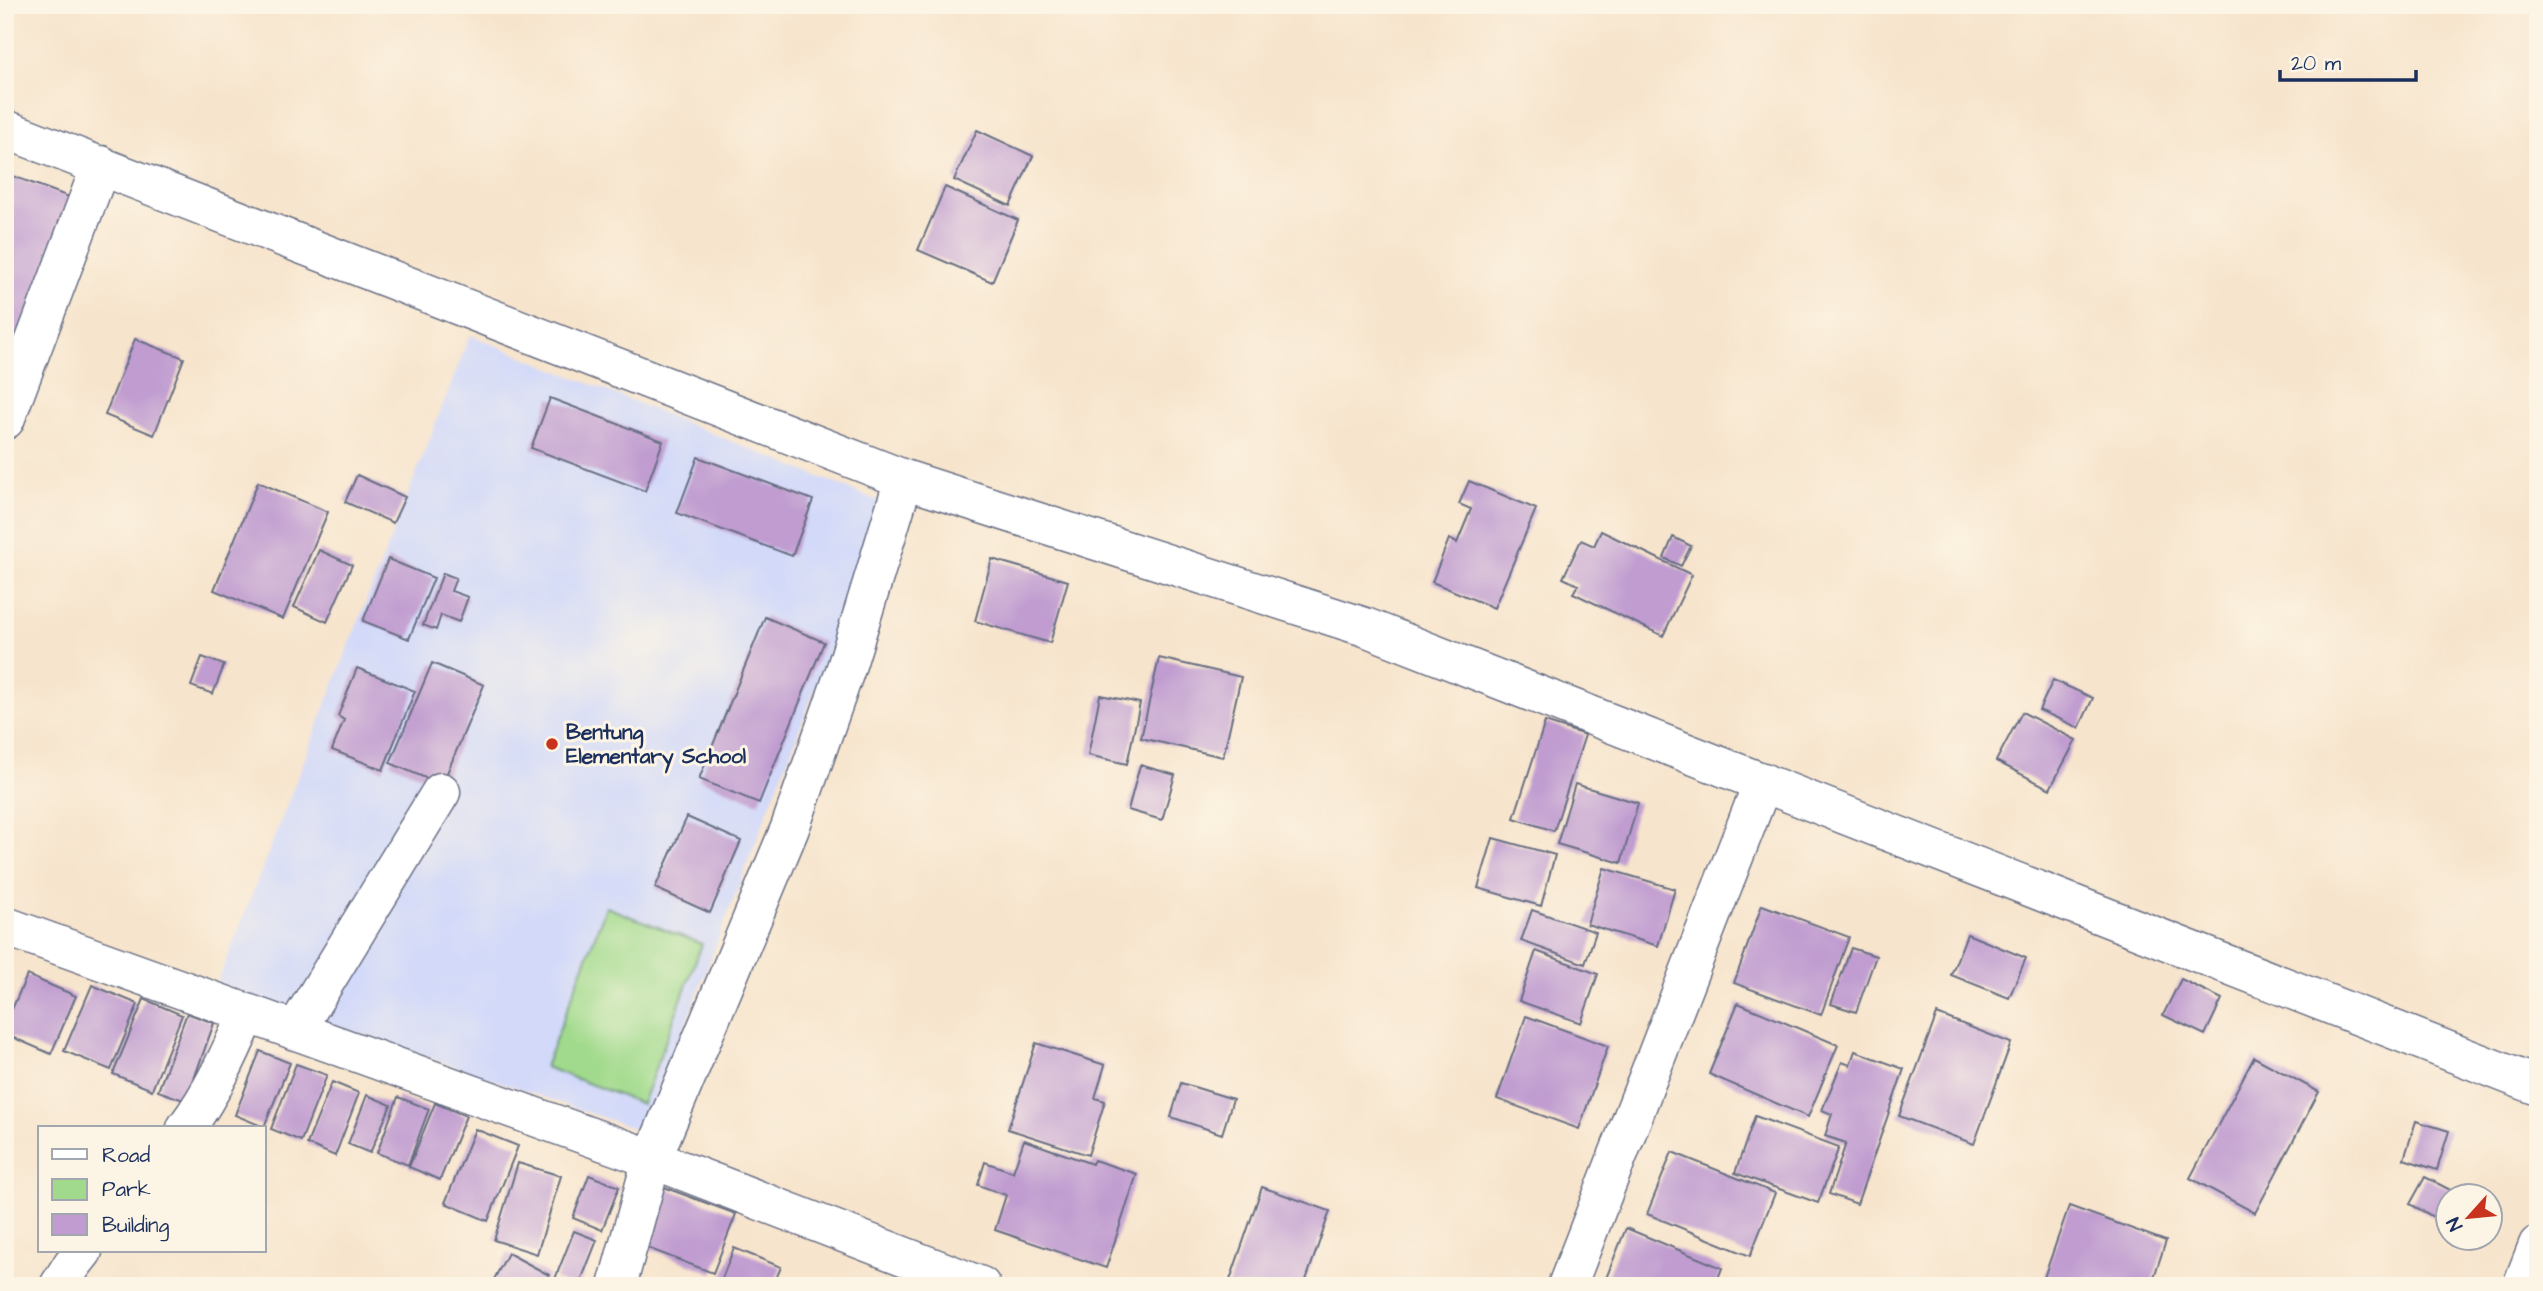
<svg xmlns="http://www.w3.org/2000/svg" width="2543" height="1291" font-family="'Architects Daughter',sans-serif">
<rect width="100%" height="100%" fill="#fcf5e5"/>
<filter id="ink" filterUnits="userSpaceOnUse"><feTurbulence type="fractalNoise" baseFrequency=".0143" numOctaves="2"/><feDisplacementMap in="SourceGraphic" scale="14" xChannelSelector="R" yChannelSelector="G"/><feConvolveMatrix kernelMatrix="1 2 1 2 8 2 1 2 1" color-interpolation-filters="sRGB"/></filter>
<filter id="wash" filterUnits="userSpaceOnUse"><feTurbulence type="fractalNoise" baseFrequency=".00686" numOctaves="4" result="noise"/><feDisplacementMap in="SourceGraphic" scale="28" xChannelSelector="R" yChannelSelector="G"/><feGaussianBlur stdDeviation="1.57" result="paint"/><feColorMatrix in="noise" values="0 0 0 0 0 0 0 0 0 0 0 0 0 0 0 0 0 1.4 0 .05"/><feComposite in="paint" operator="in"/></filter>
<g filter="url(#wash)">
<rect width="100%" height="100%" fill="#f7e4cc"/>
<path fill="#d2d9f9" d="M 470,335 L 886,504 L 644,1132 L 217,984 Z"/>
<path fill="#a1da8c" stroke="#5e8475" stroke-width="2" d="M 606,907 L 702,944 L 642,1104 L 545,1067 Z"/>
<g id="blocks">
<path fill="#c09cd0" d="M 977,130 L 1033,156 L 1010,206 L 954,180 Z
M 5,173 L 72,198 L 5,375 Z
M 945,187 L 1018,220 L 992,282 L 918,250 Z
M 135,339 L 184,358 L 154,435 L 105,415 Z
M 550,398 L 663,441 L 645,491 L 531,448 Z
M 698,457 L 813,500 L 792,556 L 677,513 Z
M 357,475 L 405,497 L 393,523 L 345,502 Z
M 1469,481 L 1536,509 L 1494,608 L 1432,582 L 1449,539 L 1457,543 L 1471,509 L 1459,504 Z
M 258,482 L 328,512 L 283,619 L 214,590 Z
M 1601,531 L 1692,575 L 1663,636 L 1573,593 L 1578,585 L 1563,578 L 1581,540 L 1594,546 Z
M 1673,537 L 1691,546 L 1681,566 L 1664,558 Z
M 319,550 L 352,565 L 327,622 L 294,607 Z
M 388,559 L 434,578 L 409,639 L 363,621 Z
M 992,559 L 1068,581 L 1050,643 L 975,621 Z
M 443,573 L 456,578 L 451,591 L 468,597 L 459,622 L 441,615 L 436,630 L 423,625 Z
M 765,617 L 824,642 L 759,803 L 699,779 Z
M 202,657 L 224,665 L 213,694 L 191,686 Z
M 1159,658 L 1241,677 L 1223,757 L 1141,738 Z
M 432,663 L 484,685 L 442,785 L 390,763 Z
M 357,668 L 415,691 L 383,770 L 332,750 L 344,720 L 338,716 Z
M 2053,680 L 2093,698 L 2079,728 L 2039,710 Z
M 1100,695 L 1140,703 L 1127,764 L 1088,755 Z
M 2022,712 L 2076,740 L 2050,789 L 1996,761 Z
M 1545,722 L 1585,735 L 1554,831 L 1514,818 Z
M 1140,765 L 1175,775 L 1162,820 L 1128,810 Z
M 1575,784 L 1638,803 L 1621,863 L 1557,844 Z
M 687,817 L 741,841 L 710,913 L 655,888 Z
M 1493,838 L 1555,855 L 1541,906 L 1478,888 Z
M 1604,868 L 1675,889 L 1658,946 L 1587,924 Z
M 1762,905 L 1849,937 L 1821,1015 L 1734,983 Z
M 1532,910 L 1596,932 L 1585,964 L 1521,941 Z
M 1967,934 L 2026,958 L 2009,998 L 1951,975 Z
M 1851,948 L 1876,956 L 1856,1012 L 1831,1004 Z
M 1536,951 L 1598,974 L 1581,1023 L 1519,1001 Z
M 27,975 L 76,996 L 51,1054 L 5,1034 L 5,1025 Z
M 2181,979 L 2222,999 L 2205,1035 L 2163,1015 Z
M 92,985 L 138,1004 L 111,1070 L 64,1051 Z
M 144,999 L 182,1015 L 152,1090 L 113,1074 Z
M 1738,1003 L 1838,1045 L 1808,1117 L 1709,1074 Z
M 187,1013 L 214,1023 L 186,1101 L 158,1091 Z
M 1937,1014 L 2011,1043 L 1974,1144 L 1899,1116 Z
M 1526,1016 L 1608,1046 L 1579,1129 L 1497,1099 Z
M 1036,1043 L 1105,1065 L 1095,1098 L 1105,1101 L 1088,1155 L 1008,1129 Z
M 260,1051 L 290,1063 L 264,1127 L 235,1115 Z
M 1855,1051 L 1904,1069 L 1857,1204 L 1829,1194 L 1846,1143 L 1825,1136 L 1832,1114 L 1822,1110 L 1842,1062 L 1850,1065 Z
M 2254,1057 L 2319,1092 L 2255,1213 L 2190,1178 Z
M 296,1064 L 327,1075 L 301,1141 L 271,1129 Z
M 332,1082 L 359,1093 L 335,1156 L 307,1144 Z
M 1181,1083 L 1233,1099 L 1222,1134 L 1171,1117 Z
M 367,1095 L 391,1105 L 370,1153 L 348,1144 Z
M 398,1097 L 429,1109 L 408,1165 L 377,1153 Z
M 435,1103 L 466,1116 L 440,1180 L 409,1167 Z
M 1755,1116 L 1839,1147 L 1818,1203 L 1735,1173 Z
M 2416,1121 L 2449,1131 L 2437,1170 L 2404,1159 Z
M 475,1129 L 518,1146 L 488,1221 L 445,1203 Z
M 1024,1140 L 1092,1164 L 1094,1160 L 1137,1174 L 1106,1268 L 995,1230 L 1006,1195 L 978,1185 L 985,1162 L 1013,1172 Z
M 1672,1152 L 1775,1193 L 1750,1256 L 1647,1214 Z
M 518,1163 L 561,1176 L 537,1254 L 494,1240 Z
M 589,1175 L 619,1187 L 602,1230 L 573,1218 Z
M 2425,1177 L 2462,1196 L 2448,1196 L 2448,1225 L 2410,1204 Z
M 658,1185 L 736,1214 L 713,1273 L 637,1244 Z
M 1262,1187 L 1330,1211 L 1304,1286 L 1228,1286 Z
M 2069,1206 L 2166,1241 L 2151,1286 L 2041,1286 Z
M 1626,1228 L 1722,1268 L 1715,1286 L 1603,1286 Z
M 574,1231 L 597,1240 L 579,1286 L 572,1286 L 555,1279 Z
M 734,1248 L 781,1267 L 773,1286 L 719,1286 Z
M 508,1253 L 549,1275 L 543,1286 L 491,1285 Z"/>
</g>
</g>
<g filter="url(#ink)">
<use href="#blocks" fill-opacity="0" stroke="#686e84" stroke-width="2"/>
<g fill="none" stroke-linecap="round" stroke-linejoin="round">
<g stroke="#686e84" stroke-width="41">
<path id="minor" d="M 5,129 L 904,479 L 1365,627 L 2538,1086
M 5,420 L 101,165
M 5,926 L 652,1159 L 981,1286
M 295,1031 L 441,792
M 186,1128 C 212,1093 230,1054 247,1014
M 59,1286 L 72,1265 L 83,1251
M 617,1286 L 652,1159 L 790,828 L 846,668 L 904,479
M 1567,1286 L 1763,782
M 2522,1286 L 2538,1245"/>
</g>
<use href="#minor" stroke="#fff" stroke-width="38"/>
</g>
</g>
<circle fill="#c8321e" stroke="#fcf5e5" stroke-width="2.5" cx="552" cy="744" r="7"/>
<g text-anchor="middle" stroke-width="6" stroke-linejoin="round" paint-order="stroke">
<g font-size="21" font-weight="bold" fill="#1b2f5e" stroke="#fcf5e5" text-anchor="start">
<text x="566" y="739">Bentung<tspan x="566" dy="24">Elementary School</tspan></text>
</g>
</g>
<rect width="2543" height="1291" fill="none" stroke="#fcf5e5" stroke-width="28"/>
<rect x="38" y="1126" width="228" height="126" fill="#fcf5e5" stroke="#a2a6af" stroke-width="2"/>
<rect x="52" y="1149" width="35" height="10" fill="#ffffff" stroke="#a2a6af" stroke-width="2"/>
<text x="102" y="1162" font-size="21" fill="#1b2f5e">Road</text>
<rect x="52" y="1179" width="35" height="21" fill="#a1da8c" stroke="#a2a6af" stroke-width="2"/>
<text x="102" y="1196" font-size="21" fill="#1b2f5e">Park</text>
<rect x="52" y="1214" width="35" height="21" fill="#c09cd0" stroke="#a2a6af" stroke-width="2"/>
<text x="102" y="1232" font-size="21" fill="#1b2f5e">Building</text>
<g transform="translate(2469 1217) rotate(243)"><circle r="33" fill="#fcf5e5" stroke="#a2a6af" stroke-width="2"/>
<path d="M0-5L12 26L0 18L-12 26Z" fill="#c8321e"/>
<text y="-10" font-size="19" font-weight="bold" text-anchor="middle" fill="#1b2f5e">N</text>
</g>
<path d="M2280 70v10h136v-10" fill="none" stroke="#1b2f5e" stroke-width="3.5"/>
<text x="2291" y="70" font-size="21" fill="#1b2f5e" stroke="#fcf5e5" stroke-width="5" paint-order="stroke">20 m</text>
</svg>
